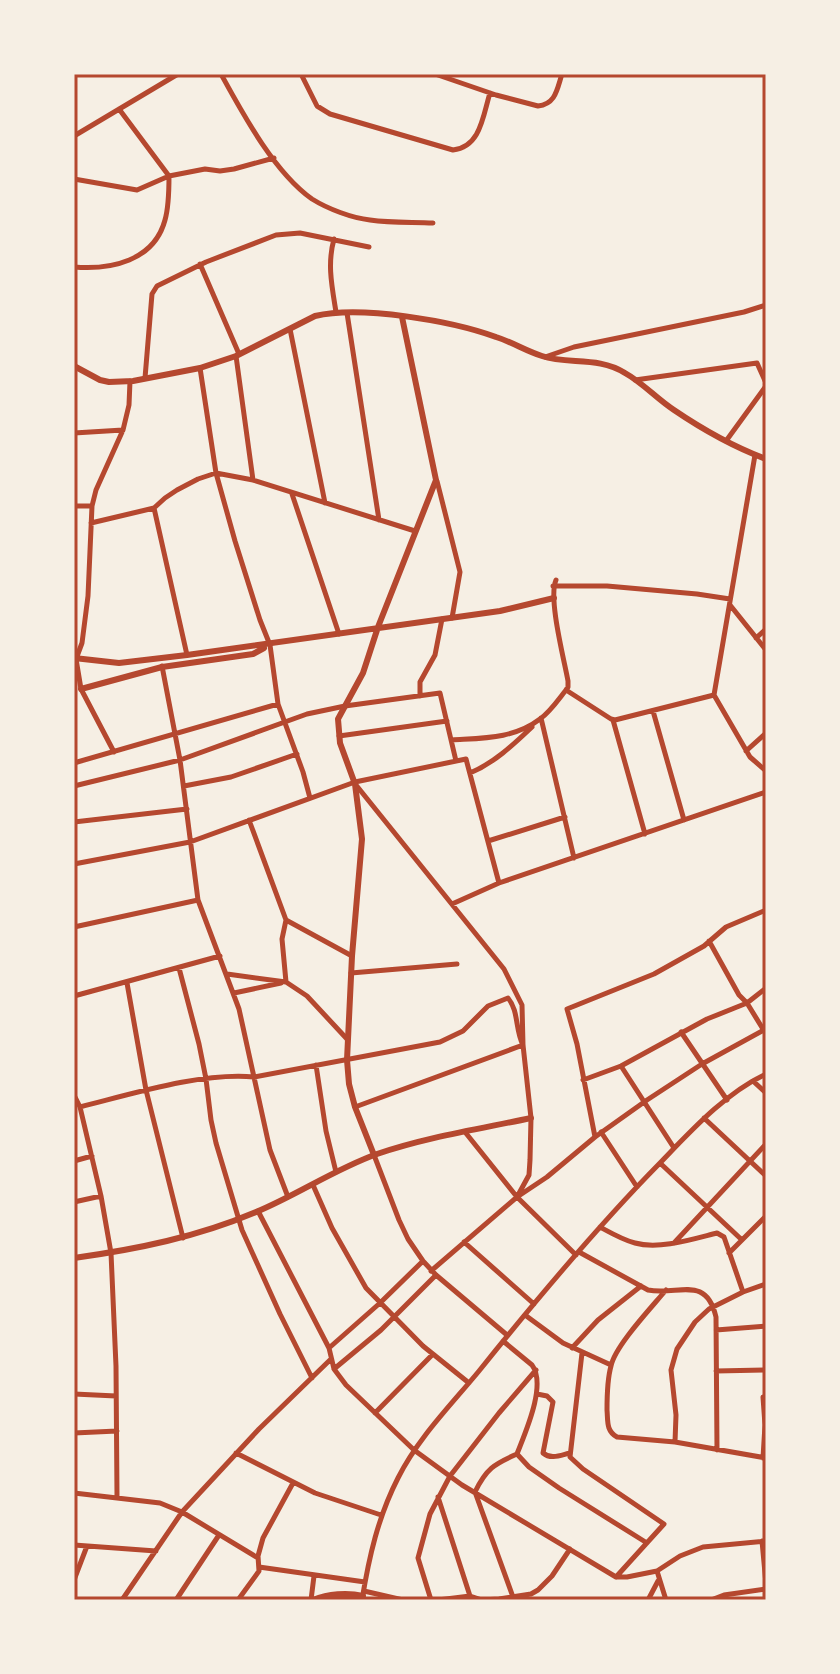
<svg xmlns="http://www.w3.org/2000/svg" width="840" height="1674" font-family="Mulish,sans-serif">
<rect width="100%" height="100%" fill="#f6efe4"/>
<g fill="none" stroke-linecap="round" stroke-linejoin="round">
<path stroke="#b5482f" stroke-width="5" d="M 221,74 C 243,114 274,172 312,199 C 328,209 352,218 370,220 C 391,223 412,222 433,223
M 301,74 L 317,106 L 330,114 L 453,150 C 481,147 483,115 490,93
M 435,74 L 496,95 L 538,106 C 556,104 557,89 562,74
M 74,136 L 178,74
M 74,179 L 137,190 L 169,176 L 205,169 L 220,171 L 234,169 L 274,158
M 334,239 C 327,264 332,287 336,312
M 200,264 L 239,354
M 74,267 C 111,270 154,261 165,220 C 169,206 169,190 169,176 L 119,109
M 347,313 L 379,520
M 290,329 L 325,503
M 236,356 L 253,480
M 545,357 L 574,347 L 744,312 L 766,305
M 200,368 L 216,473 L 235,541 L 260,620 L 270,645 L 278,704 L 303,772 L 310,798
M 145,378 L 152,294 L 157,286 L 206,262 L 276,235 L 300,233 L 369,247
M 635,380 L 757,363 L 766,383
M 74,433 L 123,430
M 726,441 L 766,386
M 755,455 L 714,695 L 750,757 L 766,771
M 437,481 L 460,572 L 452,618
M 292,494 L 339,634
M 74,506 L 92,506
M 154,508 L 187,655
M 91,523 L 154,508 L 165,498 L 177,490 L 198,479 L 216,473 L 253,480 L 415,531
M 556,580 C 548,598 564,659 568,681 L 568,687 L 566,690
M 553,586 L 607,586 L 697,594 L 730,599
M 730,605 L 766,650
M 756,638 L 766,629
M 162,666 L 180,760 L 198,900 L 239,1009 L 270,1150 L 288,1197
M 566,690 L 611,719 L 615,720 L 714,695
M 420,696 L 420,682 L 435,655 L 442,619
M 653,711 L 684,820
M 541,718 L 574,858
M 613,720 L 645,834
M 339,736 L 447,721
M 452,740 C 482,738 514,739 540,719 C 550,712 558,700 566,690
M 746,751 L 766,733
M 114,752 L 81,689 L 76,659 L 82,643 L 88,596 L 92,506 L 96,490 L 123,430 L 129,405 L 130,381
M 74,763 L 278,704
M 470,773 C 494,763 513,745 532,727
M 356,785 L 504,969 L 522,1005 L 523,1045 L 531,1118 L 530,1160 L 529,1175 L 517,1197
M 74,786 L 180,760 L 307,714 L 345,706 L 440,693 L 456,761
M 184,786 L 231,777 L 297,754
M 249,820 L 286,920 L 282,939 L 286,982 L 307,996 L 347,1039
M 74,822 L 187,809
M 488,841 L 565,817
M 74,864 L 190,842 L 355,782 L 466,759 L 499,883
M 452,904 L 499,883 L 766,792
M 286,920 L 352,956
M 74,927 L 198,900
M 709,941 L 739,995 L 747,1003 L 766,1034
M 179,968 L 199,1044 L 206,1079 L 211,1120 L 216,1143 L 242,1230 L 280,1314 L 312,1378
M 351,973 L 457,964
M 227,974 L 286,982
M 127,983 L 146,1090 L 183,1238
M 234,993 L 281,983
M 74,996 L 220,956
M 681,1032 L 727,1100
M 316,1065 L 326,1131 L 336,1172
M 621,1066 L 674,1148
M 583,1080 L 621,1066 L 707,1019 L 747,1003 L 766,988
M 753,1081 L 766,1093
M 74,1095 L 80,1107 L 101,1196 L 111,1253 L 116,1366 L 117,1497
M 80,1107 C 132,1094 202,1072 254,1077 L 440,1042 L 463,1031 L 488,1006 L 508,998 C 519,1011 515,1030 523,1045
M 355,1107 L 523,1045
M 704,1118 L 766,1176
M 465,1132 L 517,1197 L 576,1255
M 601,1132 L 637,1187
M 595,1137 L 577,1044 L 567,1009 L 654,974 L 704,946 L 726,927 L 766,910
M 374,1155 L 399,1220 L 408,1239 L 423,1261 L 436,1275 L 507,1335
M 74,1161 L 92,1156
M 660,1163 L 742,1240
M 313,1185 L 332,1228 L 366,1288 L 423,1346 L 469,1383
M 74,1202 L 101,1196
M 258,1211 L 329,1348 L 334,1369 L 346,1385 L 414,1450 L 462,1485 L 616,1577
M 600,1227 C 611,1233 623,1240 635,1243 C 659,1250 693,1239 717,1233 L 724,1237 L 743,1292
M 464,1242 L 534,1304
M 674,1243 L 766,1144
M 579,1252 L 648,1290 C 678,1296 706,1274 716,1317 L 717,1450
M 729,1253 L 766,1216
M 431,1271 L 517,1197 L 547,1177 L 595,1137 L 647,1100 L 702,1064 L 764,1030
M 666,1290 C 651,1308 615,1346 611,1366 C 607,1380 607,1396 607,1410 C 608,1421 606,1431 617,1437 L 675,1442 L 766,1458
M 525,1315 L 563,1343 L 611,1365
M 716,1330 L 766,1326
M 503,1341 L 532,1365 C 547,1385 525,1433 517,1454 C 494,1464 486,1469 475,1492 L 513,1597
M 329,1348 L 380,1303 L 423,1261
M 572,1348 L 598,1320 L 641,1286
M 582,1353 L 570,1457 L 583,1469 L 664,1524 L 616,1577
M 334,1369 L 381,1330 L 436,1275
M 716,1371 L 766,1370
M 74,1394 L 116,1396
M 537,1394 L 547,1396 L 553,1402 L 543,1453 C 551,1460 561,1455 570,1453
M 375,1413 L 433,1354
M 74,1433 L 117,1431
M 675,1442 L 676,1415 L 671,1370 L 677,1349 L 695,1322 L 709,1309 L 743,1292 L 766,1284
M 236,1453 L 315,1493 L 381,1515
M 517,1454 L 529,1467 L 559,1488 L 647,1543
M 763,1458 L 765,1425 L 763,1397
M 74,1493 L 160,1503 L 182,1512 L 258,1558
M 438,1497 L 470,1596
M 762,1541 L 766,1584
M 74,1545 L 156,1551
M 259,1567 L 365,1582
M 657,1571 L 666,1600
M 617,1577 L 627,1577 L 657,1571 L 680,1556 L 703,1547 L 766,1541
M 74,1580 L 87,1546
M 364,1591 L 403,1600
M 122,1600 L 182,1512 L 259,1429 L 331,1359
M 176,1600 L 219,1535
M 238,1600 L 259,1571 L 258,1556 L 263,1538 L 293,1483
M 311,1600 L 314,1576
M 362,1600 C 369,1557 378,1517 398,1478 C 418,1438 451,1405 479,1371 C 536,1300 595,1229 659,1164 C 690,1132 725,1093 766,1074
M 431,1600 L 418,1558 L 430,1514 L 450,1476 L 499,1413 L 536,1370
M 438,1600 L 470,1596 L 482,1600 L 499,1599 L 531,1594 L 538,1590 L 552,1576 L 570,1549
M 648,1600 L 658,1581
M 711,1600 L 724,1595 L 766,1589"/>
<path stroke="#b5482f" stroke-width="6" d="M 74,366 L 100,380 L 109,382 L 133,381 L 200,368 L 236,356 L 315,316 C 361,305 452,321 496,337 C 512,342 526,351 542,356 C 568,365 598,356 625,373 C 643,383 657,399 674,410 C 702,429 734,447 766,459
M 74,658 L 119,663 L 187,655 L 500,611 L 554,598
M 81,689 L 162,667 L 253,654 L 264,648
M 374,1155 L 355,1107 L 349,1084 L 347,1060 L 352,956 L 362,839 L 355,784 L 340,743 L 338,719 L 363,673 L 378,627 L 436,480 L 402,317
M 74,1258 C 138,1249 197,1237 256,1212 C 297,1195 335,1169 377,1154 C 427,1137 479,1129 531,1118
M 313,1600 C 328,1594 347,1592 363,1596"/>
</g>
<rect width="840" height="1674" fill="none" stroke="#f6efe4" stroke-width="152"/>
<rect x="76" y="76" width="688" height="1522" fill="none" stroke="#b5482f" stroke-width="3"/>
</svg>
